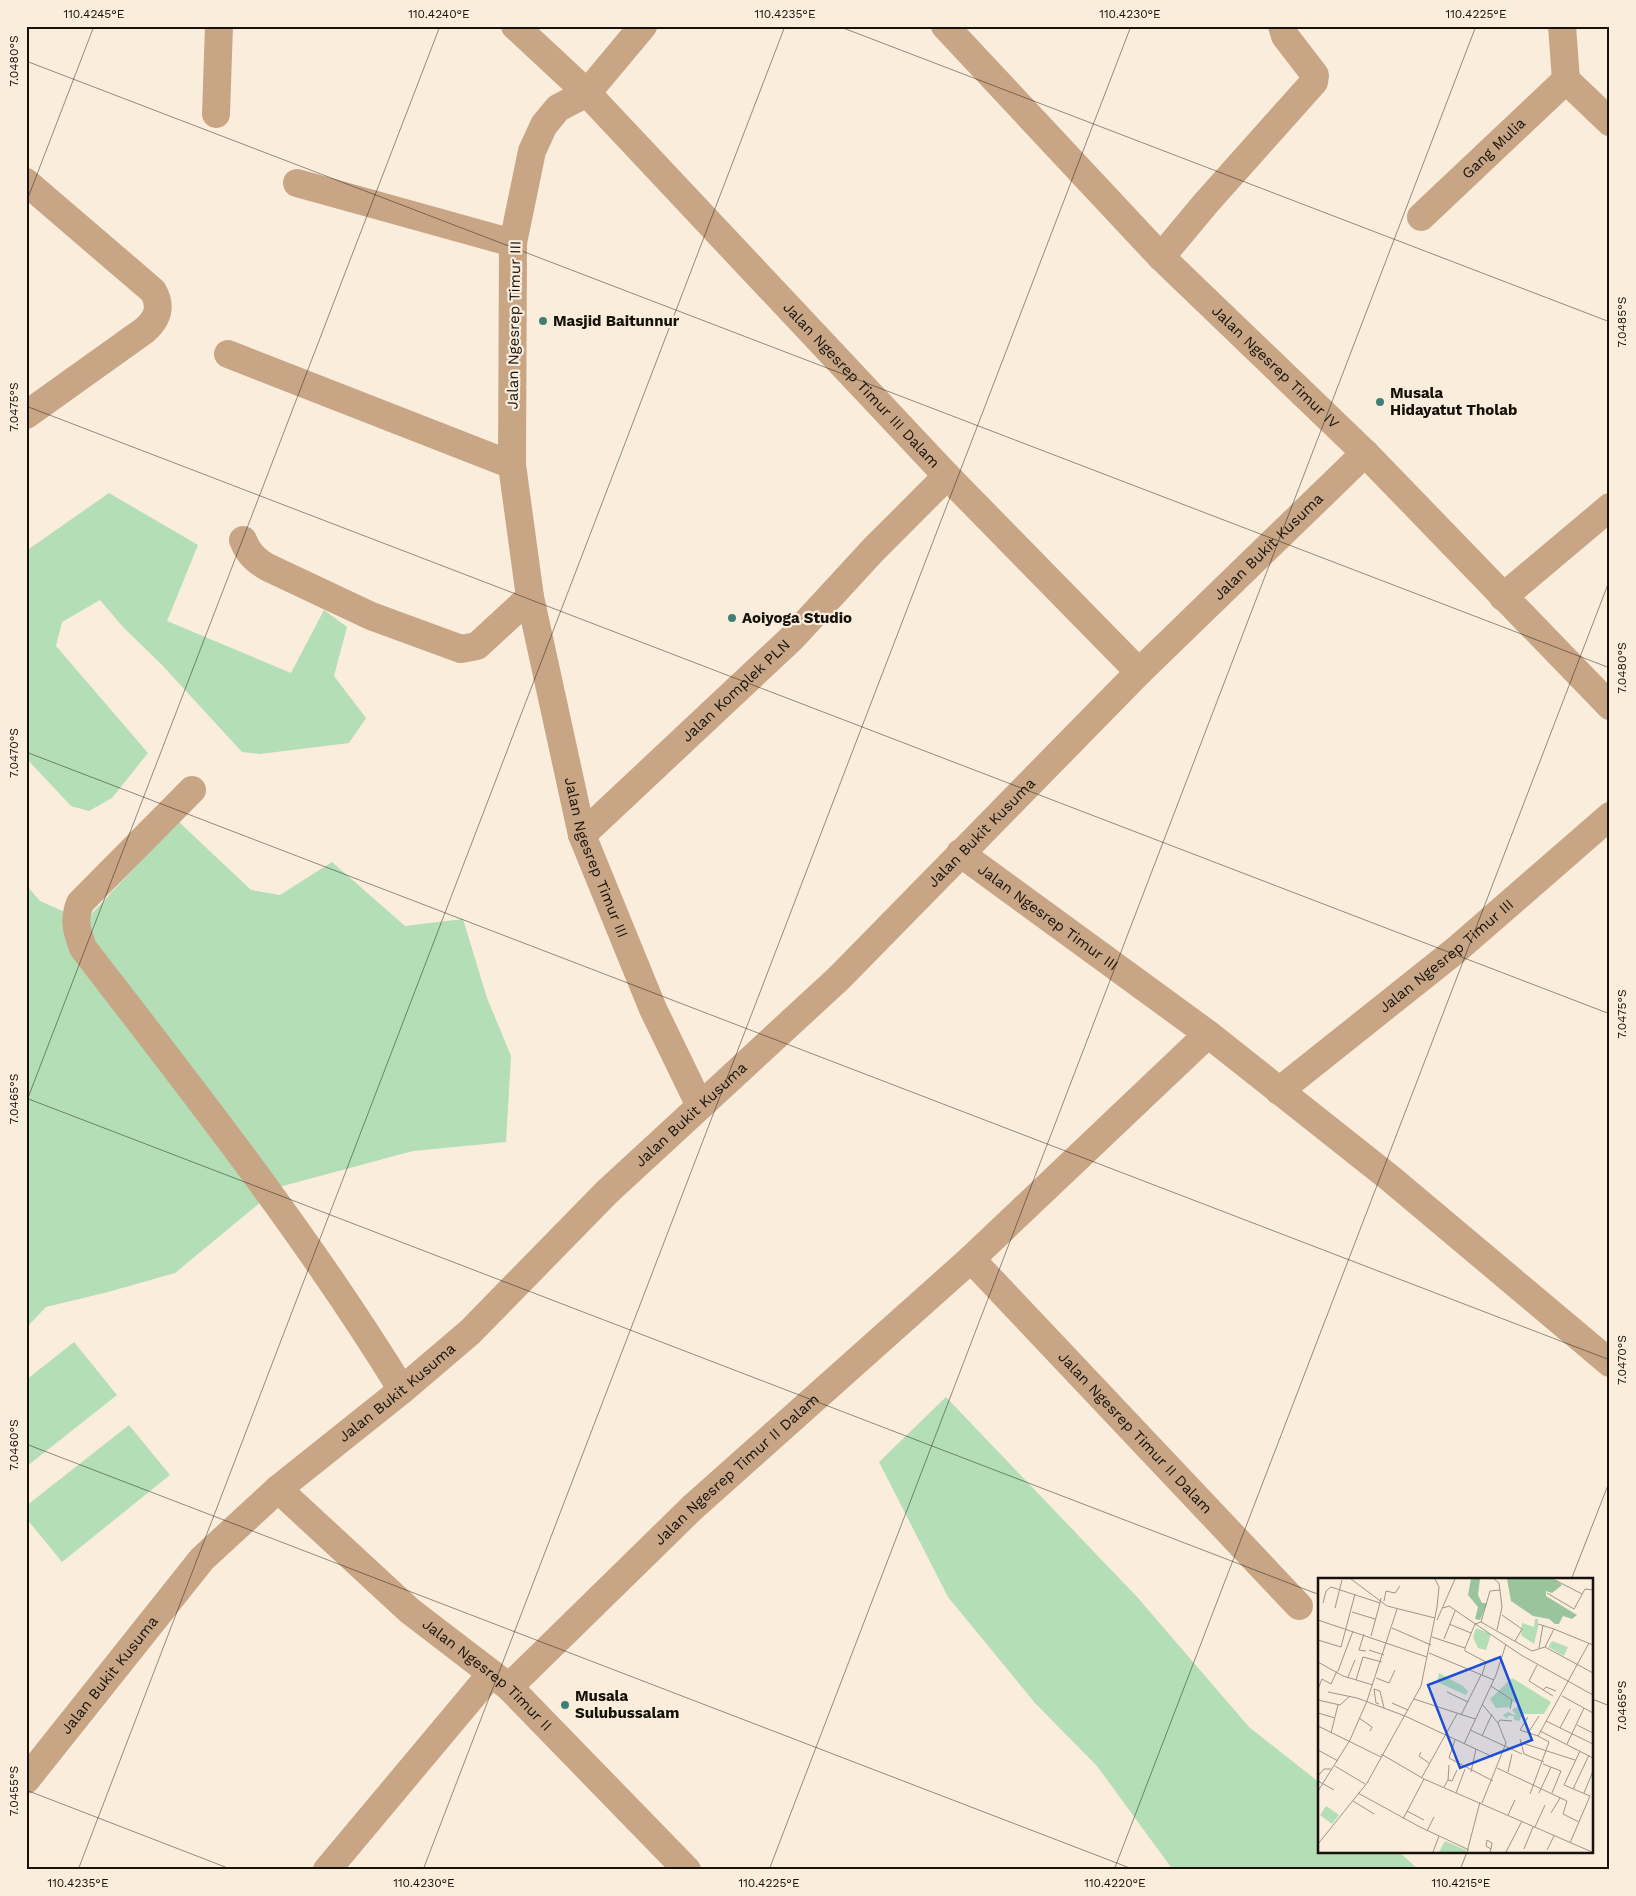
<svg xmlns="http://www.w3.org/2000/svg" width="1636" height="1896" font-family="'Work Sans',sans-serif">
<rect width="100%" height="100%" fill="#faeddc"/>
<path fill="#b4deb6" d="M 109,493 L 198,545 L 167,621 L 291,673 L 324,610 L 347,627 L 334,676 L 366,718 L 349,743 L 260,754 L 242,752 L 162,665 L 123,627 L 100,600 L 62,622 L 56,646 L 148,753 L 112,798 L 89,811 L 71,806 L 26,758 L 26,551 Z
M 178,821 L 251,890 L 280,895 L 332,862 L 405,926 L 463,919 L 487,998 L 511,1056 L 506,1142 L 413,1151 L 279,1187 L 175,1273 L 108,1292 L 46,1307 L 26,1328 L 26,885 L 40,901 L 85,921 Z
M 74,1342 L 117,1395 L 26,1467 L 26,1380 Z
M 946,1397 L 1138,1598 L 1249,1727 L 1320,1783 L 1320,1852 L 1399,1852 L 1419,1870 L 1173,1870 L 1097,1766 L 1035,1703 L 948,1597 L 879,1462 Z
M 129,1425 L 170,1475 L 62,1562 L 26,1518 L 26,1506 Z"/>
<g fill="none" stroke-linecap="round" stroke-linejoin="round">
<g stroke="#c8a685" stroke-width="28">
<path id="s1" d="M 515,26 L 587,93 L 947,476 L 1139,672"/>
<path id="s2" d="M 643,26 L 587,93 L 558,108 L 544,125 L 532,151 L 513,243 L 512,465 L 530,597 L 582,835 L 653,1009 L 700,1106"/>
<path id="s3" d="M 945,26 L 1161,257 L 1365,453 L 1610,706"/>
<path d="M 1562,26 L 1566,80 L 1610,122"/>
<path d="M 216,114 L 219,26"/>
<path d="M 26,182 L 153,291 C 162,307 158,318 145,330 L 26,415"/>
<path d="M 297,183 L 513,243"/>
<path id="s4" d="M 1421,217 L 1566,80"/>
<path d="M 1161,257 L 1206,203 L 1314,82 L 1315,75 L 1285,36 L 1282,26"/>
<path d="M 228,354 L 512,465"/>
<path d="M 243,540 C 248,553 255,560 267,567 L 371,616 L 461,649 L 477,646 L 530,597"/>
<path d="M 1503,597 L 1610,507"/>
<path d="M 192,790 L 80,903 C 73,921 77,931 83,948 C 194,1092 307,1235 402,1390"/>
<path id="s5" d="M 582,835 L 792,638 L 874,549 L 947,476"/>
<path id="s6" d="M 960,853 L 1208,1034 L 1391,1179 L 1610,1363"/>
<path id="s7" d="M 1279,1091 L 1456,950 L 1610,816"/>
<path id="s8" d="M 971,1259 L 1299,1606"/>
<path id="s9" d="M 278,1489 L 410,1611 L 509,1687 L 687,1870"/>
<path id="s10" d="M 509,1687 L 693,1507 L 971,1259 L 1208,1034"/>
<path id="s11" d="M 26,1780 L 202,1559 L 278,1489 L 402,1390 L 470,1332 L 607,1192 L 839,978 L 1139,672 L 1365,453"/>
<path d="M 327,1870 L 491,1674"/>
</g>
</g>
<path fill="none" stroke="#15110b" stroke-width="1" stroke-opacity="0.45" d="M 838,26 L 1610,322M 26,61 L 1610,668M 26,203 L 94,26M 26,406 L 1610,1014M 26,752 L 1610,1360M 26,1098 L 1320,1595M 26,1103 L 440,26M 26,1444 L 1135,1870M 1571,1580 L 1610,1480M 1592,1699 L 1610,1706M 26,1790 L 233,1870M 78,1870 L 785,26M 423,1870 L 1131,26M 769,1870 L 1476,26M 1114,1870 L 1610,579M 1460,1870 L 1467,1852"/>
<g fill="#3e8174" stroke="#faeddc" stroke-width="2">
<circle cx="543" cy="321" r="5"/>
<circle cx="1380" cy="402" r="5"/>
<circle cx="732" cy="618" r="5"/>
<circle cx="565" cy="1705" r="5"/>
</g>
<g text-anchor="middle" stroke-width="4.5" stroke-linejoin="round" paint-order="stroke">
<g font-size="15" fill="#15110b" stroke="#faeddc">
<text dy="5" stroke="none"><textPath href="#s4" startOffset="100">Gang Mulia</textPath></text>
<text transform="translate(514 325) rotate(-89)" y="5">Jalan Ngesrep Timur III</text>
<text dy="5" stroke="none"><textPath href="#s3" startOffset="475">Jalan Ngesrep Timur IV</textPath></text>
<text dy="5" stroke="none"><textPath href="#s1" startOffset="499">Jalan Ngesrep Timur III Dalam</textPath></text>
<text dy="5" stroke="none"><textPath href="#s11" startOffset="1754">Jalan Bukit Kusuma</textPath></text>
<text dy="5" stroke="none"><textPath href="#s5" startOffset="211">Jalan Komplek PLN</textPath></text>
<text dy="5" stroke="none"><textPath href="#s11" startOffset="1349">Jalan Bukit Kusuma</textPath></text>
<text dy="5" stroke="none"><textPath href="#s2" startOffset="889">Jalan Ngesrep Timur III</textPath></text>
<text dy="5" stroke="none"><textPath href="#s6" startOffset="109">Jalan Ngesrep Timur III</textPath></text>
<text dy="5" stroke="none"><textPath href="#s7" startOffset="215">Jalan Ngesrep Timur III</textPath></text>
<text dy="5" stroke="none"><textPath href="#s11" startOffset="944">Jalan Bukit Kusuma</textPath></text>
<text dy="5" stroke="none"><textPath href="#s11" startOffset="539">Jalan Bukit Kusuma</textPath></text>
<text dy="5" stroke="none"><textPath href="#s8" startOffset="239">Jalan Ngesrep Timur II Dalam</textPath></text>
<text dy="5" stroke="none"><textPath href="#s10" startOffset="315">Jalan Ngesrep Timur II Dalam</textPath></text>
<text dy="5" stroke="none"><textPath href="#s11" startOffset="134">Jalan Bukit Kusuma</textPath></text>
<text dy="5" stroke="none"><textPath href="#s9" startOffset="280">Jalan Ngesrep Timur II</textPath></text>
</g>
<g font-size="15" font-weight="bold" fill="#15110b" stroke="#faeddc" text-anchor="start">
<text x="553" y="326">Masjid Baitunnur</text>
<text x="1390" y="398">Musala<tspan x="1390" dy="17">Hidayatut Tholab</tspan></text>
<text x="742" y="623">Aoiyoga Studio</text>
<text x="575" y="1701">Musala<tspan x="575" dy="17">Sulubussalam</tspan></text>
</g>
</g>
<g transform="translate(1318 1578)">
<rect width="275" height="275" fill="#faeddc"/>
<path d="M 217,41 L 220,41 L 220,49 L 216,66 L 203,57 L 204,45 L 216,49 ZM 158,50 L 173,56 L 168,72 L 160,70 L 155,59 ZM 234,63 L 250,69 L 246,78 L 230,69 ZM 121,95 L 145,108 L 150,113 L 148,117 L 119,104 ZM 194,100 L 233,124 L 226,136 L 205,136 L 201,143 L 196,142 L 196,138 L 190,138 L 189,141 L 185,137 L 190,134 L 199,138 L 194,132 L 202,127 L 195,123 L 192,129 L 178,130 L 172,121 ZM 8,228 L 21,237 L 14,246 L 2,237 ZM 127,263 L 148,272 L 148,274 L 121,274 Z" fill="#b4deb6"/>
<path d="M 153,1 L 162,1 L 160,17 L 164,25 L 169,25 L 162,42 L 157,41 L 160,29 L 150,17 ZM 189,1 L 236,1 L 244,7 L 234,15 L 228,13 L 228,18 L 259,37 L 254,41 L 245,38 L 241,46 L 237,46 L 231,41 L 215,38 L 193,23 Z" fill="#9ac59c"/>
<path fill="none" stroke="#9e9588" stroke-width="1" d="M 33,1 L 69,28 L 117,40M 176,1 L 181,5 L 184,29 L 179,52M 237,2 L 264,16M 229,15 L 256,31 L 267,11 L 275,12M 66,23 L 68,13 L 77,15 L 82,8M 5,25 L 8,13 L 13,9 L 62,25 L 63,20M 17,30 L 24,2M 125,30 L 131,28 L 203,77 L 275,117M 34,34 L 57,41M 184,37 L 204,51 L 197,63M 0,42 L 109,79M 119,42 L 137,1M 163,44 L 172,13 L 182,12M 131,46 L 153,55M 220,46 L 236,51M 74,50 L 113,67M 46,56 L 41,72 L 48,73M 53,58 L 62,25M 114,59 L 147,70 L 157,46 L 163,44 L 214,73 L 227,69 L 236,51 L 275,67M 126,61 L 137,33M 0,62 L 23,69 L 37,16M 227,69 L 275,95M 147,70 L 147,73 L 168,84 L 164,97M 221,70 L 225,47M 51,72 L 66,77M 111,75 L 176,102M 0,84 L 25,98 L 55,107M 219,87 L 211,103 L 235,118M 20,93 L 35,53M 30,99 L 37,82M 58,100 L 71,105 L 77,92M 38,102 L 45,79 L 64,84M 173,108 L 194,122 L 192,131M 0,111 L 4,101 L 13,106 L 19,93M 225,112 L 228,109 L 238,113M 10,114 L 39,120 L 87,138 L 175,179M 129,114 L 150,124M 244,118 L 275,135M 96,121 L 157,141M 0,122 L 22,127 L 32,118M 74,125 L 90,132M 61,126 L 58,125 L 56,111 L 62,113 L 66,130M 164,126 L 180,145 L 188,165 L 164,225M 0,135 L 17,140M 143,137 L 163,97M 210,139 L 202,152 L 220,158 L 271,65M 41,140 L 54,149 L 52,153M 228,143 L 275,166M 180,145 L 182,142 L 194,143M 259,147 L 275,155M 0,148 L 63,179M 242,150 L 252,131M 152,152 L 204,176M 222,153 L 275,180M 13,155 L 20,127M 210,155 L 221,138M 164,158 L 174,136M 202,161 L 206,176M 137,162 L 131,180 L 175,203M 204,165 L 257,182M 146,166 L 178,97 L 188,66M 249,166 L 266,130M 0,172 L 20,183M 103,174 L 101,178 L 111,185M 63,176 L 106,201 L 274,274M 206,176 L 226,184M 225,186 L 243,193 L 234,215M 17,188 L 47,206M 179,190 L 249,223 L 245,236 L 261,244M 153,194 L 158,171M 190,194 L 194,176M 0,198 L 6,191 L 13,191M 104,199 L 139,136M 130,202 L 131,187M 0,203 L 16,212M 126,209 L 130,202 L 134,203 L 139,192M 255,211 L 271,177M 0,213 L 32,162 L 49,123 L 79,31M 40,215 L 102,249 L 151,272M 138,215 L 147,191M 221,215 L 233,189M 266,215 L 275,193M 212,216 L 231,164 L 220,158M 35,223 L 56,236M 89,233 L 106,242M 233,235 L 242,220M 190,237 L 197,222M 85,241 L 106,201M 217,249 L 227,227M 109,253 L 116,239M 252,265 L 272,218 L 246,207 L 262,173M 0,266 L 49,205 L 103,108 L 119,29 L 121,9 L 117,1M 206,271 L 215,249M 229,272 L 236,258M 115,274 L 121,258M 149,274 L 162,224M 172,274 L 173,271 L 174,265 L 169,262 L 168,268 L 173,271M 188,274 L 204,243"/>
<path fill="#1d4ed8" fill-opacity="0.15" stroke="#1d4ed8" stroke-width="2.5" d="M 182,79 L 214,162 L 142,190 L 110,107 Z"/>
<rect width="275" height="275" fill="none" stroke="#15110b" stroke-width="2.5"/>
</g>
<rect width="1636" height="1896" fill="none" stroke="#faeddc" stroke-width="55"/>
<rect x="28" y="28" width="1580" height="1840" fill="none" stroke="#15110b" stroke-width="2"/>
<g font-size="12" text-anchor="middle" fill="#15110b">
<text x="94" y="18">110.4245°E</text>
<text x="439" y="18">110.4240°E</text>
<text x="785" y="18">110.4235°E</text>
<text x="1130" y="18">110.4230°E</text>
<text x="1476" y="18">110.4225°E</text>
<text transform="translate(14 61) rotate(-90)" y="4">7.0480°S</text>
<text transform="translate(1622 322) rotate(-90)" y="4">7.0485°S</text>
<text transform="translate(14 407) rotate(-90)" y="4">7.0475°S</text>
<text transform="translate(1622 668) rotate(-90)" y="4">7.0480°S</text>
<text transform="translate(14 753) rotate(-90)" y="4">7.0470°S</text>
<text transform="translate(1622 1014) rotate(-90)" y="4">7.0475°S</text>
<text transform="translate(14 1099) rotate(-90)" y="4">7.0465°S</text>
<text transform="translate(1622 1360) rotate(-90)" y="4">7.0470°S</text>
<text transform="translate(14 1445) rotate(-90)" y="4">7.0460°S</text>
<text transform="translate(1622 1706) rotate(-90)" y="4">7.0465°S</text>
<text transform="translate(14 1791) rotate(-90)" y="4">7.0455°S</text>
<text x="78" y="1887">110.4235°E</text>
<text x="424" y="1887">110.4230°E</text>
<text x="769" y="1887">110.4225°E</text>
<text x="1115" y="1887">110.4220°E</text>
<text x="1461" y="1887">110.4215°E</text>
</g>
</svg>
